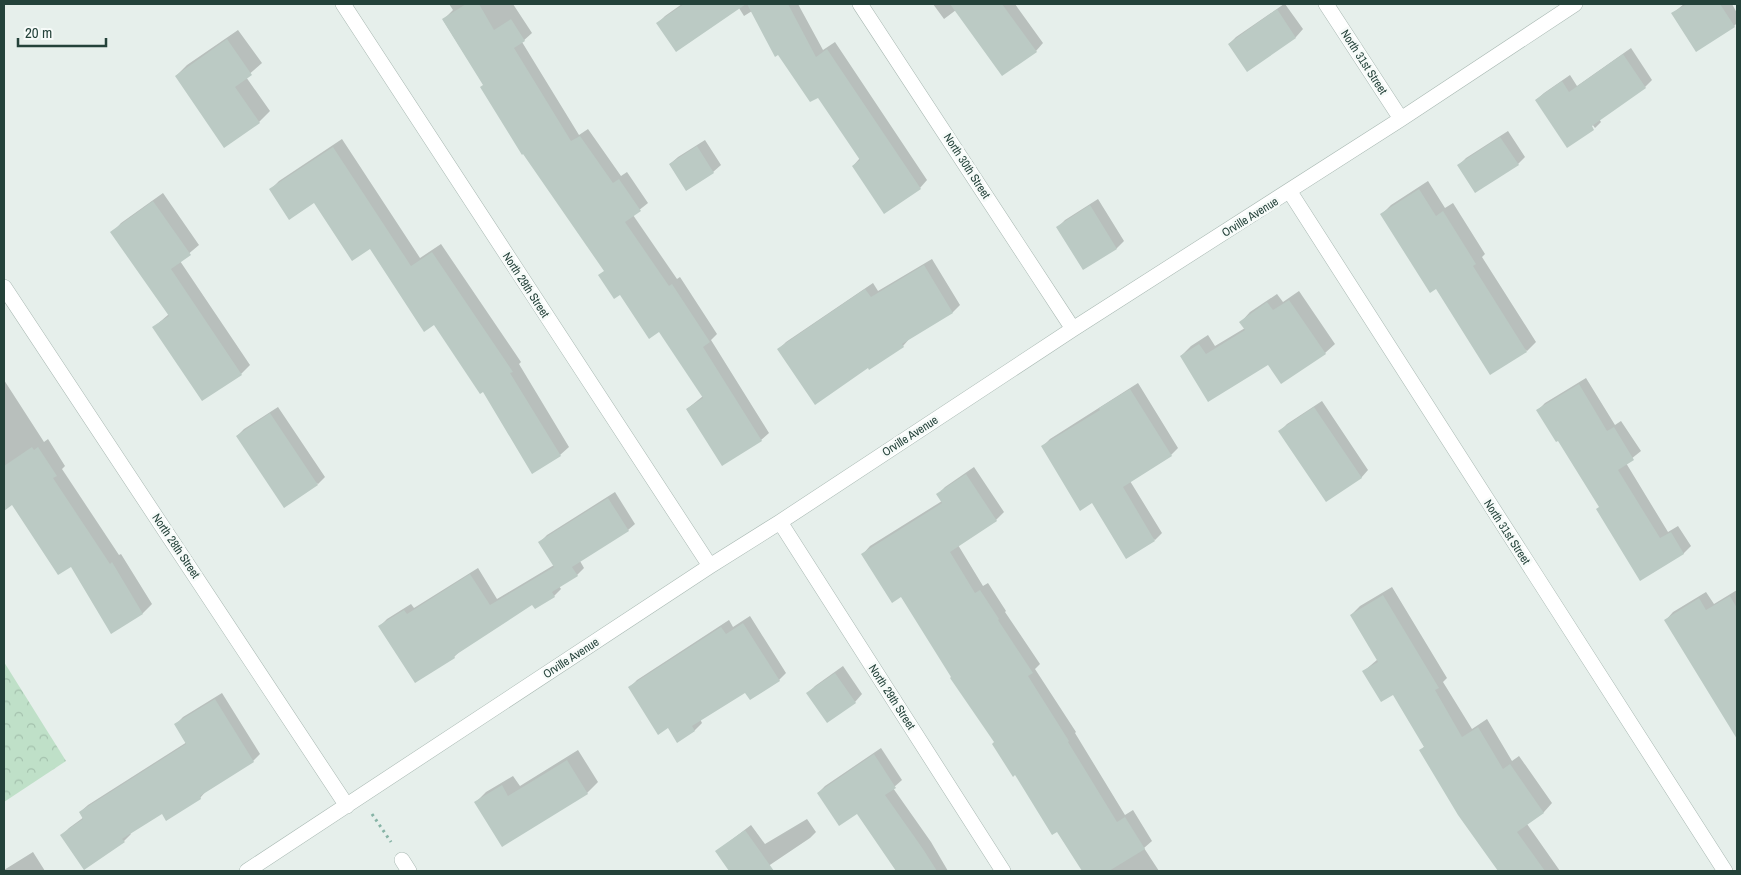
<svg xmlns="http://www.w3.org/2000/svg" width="1741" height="875" font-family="'Archivo Narrow',sans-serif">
<defs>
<pattern id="forest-crowns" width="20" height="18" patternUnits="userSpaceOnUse" patternTransform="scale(1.25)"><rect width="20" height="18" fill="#bfe0c8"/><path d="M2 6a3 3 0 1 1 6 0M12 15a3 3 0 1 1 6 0" fill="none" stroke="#a4c1ad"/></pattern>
</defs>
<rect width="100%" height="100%" fill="#e6efeb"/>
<path fill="url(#forest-crowns)" d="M 4,662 L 66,761 L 4,802 Z"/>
<path fill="#0003" d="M 449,4 L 513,4 L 532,33 L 522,42 L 579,135 L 588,129 L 621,176 L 627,172 L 648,203 L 633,215 L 677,279 L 680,277 L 717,334 L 711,340 L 769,433 L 761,440 L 687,409 L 703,396 L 660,331 L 605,271 L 484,85 L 443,20 L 453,10 Z
M 682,4 L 798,4 L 823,50 L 835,42 L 927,180 L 920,188 L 853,166 L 860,158 L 818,96 L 752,11 L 744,16 L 739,8 L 658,23 L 665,16 Z
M 933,4 L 1015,4 L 1043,43 L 1036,51 L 956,10 L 944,19 Z
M 1284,4 L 1285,4 L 1303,29 L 1296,37 L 1247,70 L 1229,44 L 1236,37 Z
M 1684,4 L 1732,4 L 1737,13 L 1737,23 L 1734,26 L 1673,13 Z
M 238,30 L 262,63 L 246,77 L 270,111 L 259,122 L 176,76 L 187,65 Z
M 1631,48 L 1652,80 L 1645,87 L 1599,119 L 1601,122 L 1595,128 L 1589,120 L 1536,100 L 1544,93 L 1570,75 L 1577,86 Z
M 1508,131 L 1525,157 L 1518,164 L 1459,165 L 1466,158 Z
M 342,139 L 420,258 L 441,244 L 521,362 L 519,364 L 569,447 L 560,455 L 483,391 L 434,324 L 370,248 L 314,202 L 270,190 L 279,181 Z
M 705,140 L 721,165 L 713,172 L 686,189 L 670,164 L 678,157 Z
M 1428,181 L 1445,208 L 1453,203 L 1485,254 L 1482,257 L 1536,342 L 1527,351 L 1437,288 L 1382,214 L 1391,205 Z
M 163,193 L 199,245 L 180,261 L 250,365 L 241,374 L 154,327 L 169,314 L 112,233 L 121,223 Z
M 1098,199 L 1124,241 L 1117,248 L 1083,269 L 1058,227 L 1065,220 Z
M 932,259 L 960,305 L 953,312 L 910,338 L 903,346 L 869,368 L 779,349 L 786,342 L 873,283 L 878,291 Z
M 1299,291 L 1335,344 L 1325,353 L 1282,382 L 1269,363 L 1181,356 L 1191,346 L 1208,335 L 1215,346 L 1245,328 L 1241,322 L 1250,312 L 1277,294 L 1283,302 Z
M 1586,378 L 1615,425 L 1621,421 L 1641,451 L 1626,463 L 1668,532 L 1678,526 L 1691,546 L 1683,554 L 1601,507 L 1559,439 L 1538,410 L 1545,403 Z
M 4,380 L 44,442 L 48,439 L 65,466 L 62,469 L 119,555 L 121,554 L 152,604 L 143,613 L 111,632 L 71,565 L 12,504 L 4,509 Z
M 1138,383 L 1178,448 L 1171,455 L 1130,481 L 1162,533 L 1155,540 L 1093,501 L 1043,446 L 1050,439 Z
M 1322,401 L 1368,470 L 1361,478 L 1280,431 L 1287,424 Z
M 278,407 L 325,477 L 318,484 L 237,436 L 244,429 Z
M 974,467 L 1004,512 L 996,520 L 958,545 L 983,586 L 988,583 L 1006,611 L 1005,612 L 1040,664 L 1035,669 L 1076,732 L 1075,733 L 1125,815 L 1133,810 L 1152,841 L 1144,848 L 1159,871 L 1083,871 L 1058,830 L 995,741 L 901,596 L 863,554 L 870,546 L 942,501 L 938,494 L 945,487 Z
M 615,492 L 635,524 L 628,530 L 580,561 L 584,568 L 577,575 L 559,586 L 561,589 L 554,596 L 533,603 L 461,650 L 454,657 L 380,626 L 387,619 L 411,604 L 414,608 L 478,568 L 497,599 L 554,565 L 540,542 L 547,535 Z
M 1392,587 L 1447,678 L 1443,682 L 1472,729 L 1487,719 L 1512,761 L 1519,756 L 1552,803 L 1544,812 L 1527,824 L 1560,871 L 1500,871 L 1460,814 L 1421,750 L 1425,746 L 1393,693 L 1364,671 L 1378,659 L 1351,615 L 1360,606 Z
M 1737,590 L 1737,737 L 1666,620 L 1673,612 L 1706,592 L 1714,604 Z
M 750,616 L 786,673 L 779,680 L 746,691 L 700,719 L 702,723 L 695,730 L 677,741 L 668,727 L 630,687 L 637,680 L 729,620 L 733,627 Z
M 843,666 L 862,694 L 855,702 L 808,693 L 815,686 Z
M 222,693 L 260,754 L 253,761 L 207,790 L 200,798 L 162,812 L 130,833 L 131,834 L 124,841 L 62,835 L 69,828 L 84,817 L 80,812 L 88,805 L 187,742 L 176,724 L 183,717 Z
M 881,748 L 902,780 L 893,788 L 931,842 L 948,871 L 897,871 L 857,812 L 818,793 L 825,786 Z
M 578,750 L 598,782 L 587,793 L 476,802 L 486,792 L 513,776 L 520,786 Z
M 807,819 L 816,832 L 810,838 L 761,871 L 731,871 L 717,851 L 751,825 L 765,844 Z
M 33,852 L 45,871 L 4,871 L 4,870 Z"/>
<path fill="#bbcac4" d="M 466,4 L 479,4 L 494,30 L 511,19 L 525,41 L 514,48 L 571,141 L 580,136 L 613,183 L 619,179 L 641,211 L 625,222 L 669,286 L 672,284 L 710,342 L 703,347 L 762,441 L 722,466 L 686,409 L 703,398 L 659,332 L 649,339 L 620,295 L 614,299 L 598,275 L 604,271 L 523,154 L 522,155 L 480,87 L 483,85 L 442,19 Z
M 684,4 L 746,4 L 676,52 L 656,23 Z
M 747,4 L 788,4 L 816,57 L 827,49 L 921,189 L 884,214 L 852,166 L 860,160 L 818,98 L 810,102 L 778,55 L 775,57 Z
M 950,4 L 1002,4 L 1037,52 L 1002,76 Z
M 1687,4 L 1720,4 L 1735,27 L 1696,52 L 1671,13 Z
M 1277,9 L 1296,38 L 1247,72 L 1228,44 Z
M 227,39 L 252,75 L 235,87 L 260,123 L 224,148 L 175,76 Z
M 1623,54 L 1646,88 L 1592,126 L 1594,130 L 1567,148 L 1535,100 L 1562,81 L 1569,92 Z
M 1500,137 L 1519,165 L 1475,193 L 1457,165 Z
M 697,146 L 714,173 L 686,191 L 669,164 Z
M 333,147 L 411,266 L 432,252 L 513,372 L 510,373 L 561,456 L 532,474 L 483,392 L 480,394 L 434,325 L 424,332 L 370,249 L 352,261 L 314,203 L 289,220 L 269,189 Z
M 1419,189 L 1436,216 L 1443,211 L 1476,264 L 1473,266 L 1527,352 L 1490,375 L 1436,289 L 1430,293 L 1380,214 Z
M 153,201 L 191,255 L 171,269 L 242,375 L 202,401 L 152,327 L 169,316 L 110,232 Z
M 1090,205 L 1117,249 L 1083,270 L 1056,227 Z
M 924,265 L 953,313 L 902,344 L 904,347 L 869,370 L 868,368 L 815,405 L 777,349 L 865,289 L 871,297 Z
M 1289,300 L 1326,354 L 1281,384 L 1268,365 L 1208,402 L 1180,356 L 1199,344 L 1206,354 L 1245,330 L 1239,322 L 1267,302 L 1273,310 Z
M 1579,384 L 1607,431 L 1614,427 L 1634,460 L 1618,470 L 1660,538 L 1671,532 L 1684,554 L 1640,581 L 1596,509 L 1599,507 L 1558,441 L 1556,442 L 1536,410 Z
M 1130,389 L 1172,456 L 1123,487 L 1155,541 L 1126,559 L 1092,503 L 1080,511 L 1041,446 L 1100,410 L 1099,408 Z
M 1314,407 L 1362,478 L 1326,502 L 1278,431 Z
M 270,413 L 318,485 L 284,508 L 236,436 Z
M 32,447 L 34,450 L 38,447 L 57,476 L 53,478 L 110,564 L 112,562 L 143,614 L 111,634 L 71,567 L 58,575 L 12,505 L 4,511 L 4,466 Z
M 966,474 L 997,521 L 950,552 L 975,593 L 980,590 L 999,619 L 998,620 L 1033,673 L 1028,676 L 1069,741 L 1068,742 L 1117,822 L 1125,817 L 1145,849 L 1109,871 L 1082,871 L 1057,832 L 1052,835 L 1015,775 L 1013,777 L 992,744 L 994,742 L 950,678 L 951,677 L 901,597 L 892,603 L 861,554 L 942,503 L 936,494 Z
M 608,498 L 629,531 L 572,567 L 578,576 L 552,592 L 555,597 L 535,609 L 532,605 L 454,656 L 455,658 L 415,683 L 378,626 L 404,610 L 407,614 L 470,574 L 490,605 L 554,567 L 538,542 Z
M 1383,595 L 1439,688 L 1435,690 L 1462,737 L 1478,727 L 1503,769 L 1510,764 L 1544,813 L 1517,832 L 1545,871 L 1498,871 L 1458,815 L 1419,750 L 1424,747 L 1393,695 L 1381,702 L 1362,671 L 1378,662 L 1350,615 Z
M 1730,596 L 1737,608 L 1737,739 L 1664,620 L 1699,598 L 1706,610 Z
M 743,623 L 780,681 L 750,700 L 745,693 L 692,726 L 695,731 L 677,743 L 668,728 L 658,735 L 628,687 L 721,627 L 726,634 Z
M 835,673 L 856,703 L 827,723 L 806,693 Z
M 215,699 L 254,762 L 200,796 L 201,799 L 166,821 L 162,814 L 122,839 L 125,842 L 84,870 L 60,835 L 83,819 L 79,812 L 186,744 L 174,724 Z
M 874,754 L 896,788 L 885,795 L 923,849 L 937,871 L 896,871 L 857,814 L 839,826 L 817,793 Z
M 567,760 L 588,794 L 502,847 L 474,802 L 502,785 L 508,796 Z
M 745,830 L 774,871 L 729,871 L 715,851 Z"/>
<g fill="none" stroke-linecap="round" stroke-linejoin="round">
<g stroke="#a8b8b2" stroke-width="16">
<path id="street" d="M 343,4 L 710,566
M 860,4 L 1073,329
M 1326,4 L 1401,119
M 1290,192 L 1725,871
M 4,287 L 347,806
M 780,522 L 1003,871
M 402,860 L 409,871
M 247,871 L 710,566 L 780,522 L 1073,329 L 1401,119 L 1575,4"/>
</g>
<path stroke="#86b3a5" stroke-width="3" stroke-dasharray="2.5 4" stroke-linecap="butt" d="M 372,814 L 391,842"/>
<use href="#street" stroke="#fff" stroke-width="15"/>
</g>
<g text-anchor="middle" stroke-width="5" stroke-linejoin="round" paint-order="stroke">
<g font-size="12" fill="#24423a" stroke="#f7fbf9">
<text transform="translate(1364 62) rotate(57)" y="4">North 31st Street</text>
<text transform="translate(967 166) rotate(57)" y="4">North 30th Street</text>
<text transform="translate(1250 217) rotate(-32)" y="4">Orville Avenue</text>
<text transform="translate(526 285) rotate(57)" y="4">North 29th Street</text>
<text transform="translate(910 436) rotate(-33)" y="4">Orville Avenue</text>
<text transform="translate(1507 532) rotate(57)" y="4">North 31st Street</text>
<text transform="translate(176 546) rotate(56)" y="4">North 28th Street</text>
<text transform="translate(571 658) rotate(-33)" y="4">Orville Avenue</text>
<text transform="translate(892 697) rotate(57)" y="4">North 29th Street</text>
</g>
</g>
<rect width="1741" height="875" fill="none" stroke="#24423a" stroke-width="10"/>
<path d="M18 38v8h88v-8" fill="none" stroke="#24423a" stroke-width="2.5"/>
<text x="25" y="38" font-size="15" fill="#24423a" stroke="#f7fbf9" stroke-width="4" paint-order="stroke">20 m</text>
</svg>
